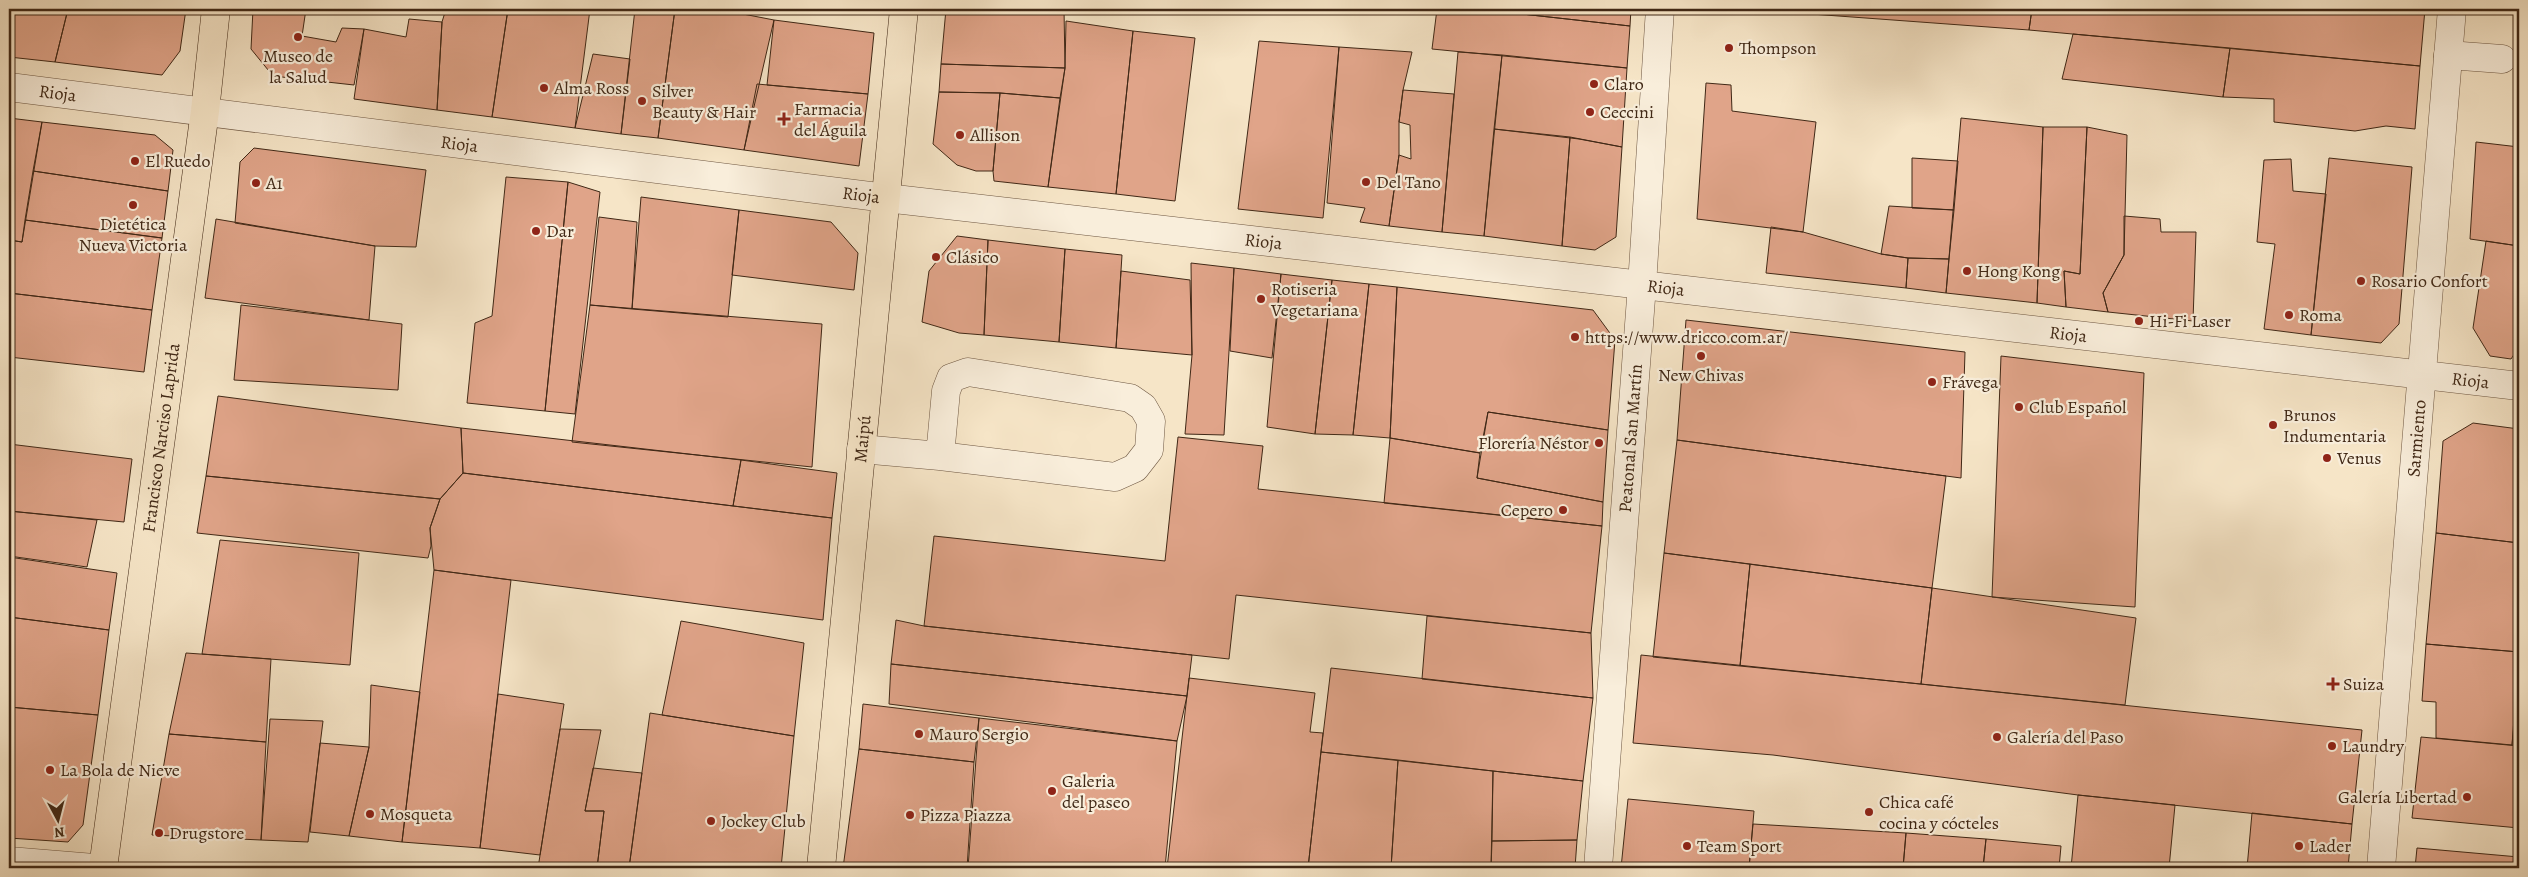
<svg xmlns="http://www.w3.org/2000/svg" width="2528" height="877" font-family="Alegreya,serif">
<rect width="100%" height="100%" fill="#f6e5c7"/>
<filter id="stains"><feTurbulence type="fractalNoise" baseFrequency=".004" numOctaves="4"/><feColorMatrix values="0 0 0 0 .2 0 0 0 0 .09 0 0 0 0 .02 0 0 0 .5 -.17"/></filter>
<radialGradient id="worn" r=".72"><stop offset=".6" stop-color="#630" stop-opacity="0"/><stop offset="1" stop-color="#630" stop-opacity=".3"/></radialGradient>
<path fill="#e0a489" stroke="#402816" d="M 9,9 L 68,9 L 55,62 L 9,57 Z
M 68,9 L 186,9 L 180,51 L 162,75 L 55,62 Z
M 253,9 L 306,9 L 302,36 L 336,42 L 342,28 L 364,29 L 354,85 L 273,76 L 251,49 Z
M 446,9 L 508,9 L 492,117 L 437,110 L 442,22 Z
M 508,9 L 590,9 L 575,128 L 492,117 Z
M 635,9 L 675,9 L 658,138 L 621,134 Z
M 675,9 L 717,9 L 774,20 L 744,150 L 658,138 Z
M 946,9 L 1064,9 L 1065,68 L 941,64 Z
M 1437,9 L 1477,9 L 1630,26 L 1627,68 L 1432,49 Z
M 1477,9 L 1631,9 L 1630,26 Z
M 1766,9 L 1784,9 L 1784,12 Z
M 1784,9 L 2032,9 L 2029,30 L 1784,12 Z
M 2032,9 L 2425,9 L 2420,66 L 2029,30 Z
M 409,19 L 442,22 L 437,110 L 354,99 L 364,29 L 406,37 Z
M 774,20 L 874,33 L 868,94 L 767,85 Z
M 1066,21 L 1133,31 L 1116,194 L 1048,187 L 1065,68 Z
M 1133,31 L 1195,38 L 1175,201 L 1116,194 Z
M 2073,34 L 2230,48 L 2223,97 L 2062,79 Z
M 1259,41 L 1339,47 L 1323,218 L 1238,209 Z
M 1339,47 L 1412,52 L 1403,90 L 1399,122 L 1399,155 L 1389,226 L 1360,222 L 1365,208 L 1327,203 Z
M 2230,48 L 2420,66 L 2415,129 L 2386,126 L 2355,131 L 2274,122 L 2274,99 L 2223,97 Z
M 1458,52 L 1502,55 L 1484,236 L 1442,232 Z
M 593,54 L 630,59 L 621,134 L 575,128 Z
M 1502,55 L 1627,68 L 1622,147 L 1579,139 L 1494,129 Z
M 941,64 L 1065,68 L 1060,98 L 1000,93 L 939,92 Z
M 1706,83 L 1731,85 L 1732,111 L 1816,122 L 1803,232 L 1697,219 Z
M 757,84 L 868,94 L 859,166 L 744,150 Z
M 1403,90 L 1454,94 L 1442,232 L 1389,226 L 1399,155 L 1411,159 L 1410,125 L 1399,122 Z
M 939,92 L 1000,93 L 993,171 L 976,171 L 957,165 L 933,144 Z
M 1000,93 L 1060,98 L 1048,187 L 994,181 L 993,171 Z
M 9,118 L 42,122 L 22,242 L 9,240 Z
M 1961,118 L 2043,127 L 2037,303 L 1946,293 Z
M 42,122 L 155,135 L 173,150 L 168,191 L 33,171 Z
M 2043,127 L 2087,127 L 2080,274 L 2064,271 L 2066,307 L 2037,303 Z
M 2087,127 L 2127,135 L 2124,255 L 2103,293 L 2108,312 L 2066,307 L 2064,271 L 2080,274 Z
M 1494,129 L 1570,137 L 1562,246 L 1484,236 Z
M 1570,137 L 1622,147 L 1616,237 L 1595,250 L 1562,246 Z
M 2476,142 L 2519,147 L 2519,246 L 2470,239 Z
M 254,148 L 426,170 L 416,247 L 375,246 L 235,223 L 240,162 Z
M 1912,158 L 1958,161 L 1954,210 L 1912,208 Z
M 2329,158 L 2412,167 L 2399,324 L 2381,343 L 2311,335 Z
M 2291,159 L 2293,191 L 2326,194 L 2311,335 L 2264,329 L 2275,244 L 2257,242 L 2264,160 Z
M 33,171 L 168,191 L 162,238 L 25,220 Z
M 506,177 L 568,182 L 545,411 L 467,403 L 475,323 L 492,316 Z
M 568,182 L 600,192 L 575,414 L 545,411 Z
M 641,197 L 739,210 L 728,317 L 632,309 Z
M 1889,206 L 1954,210 L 1949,259 L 1908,258 L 1881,254 Z
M 739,210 L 831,222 L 858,253 L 854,290 L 732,275 Z
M 2124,216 L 2160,219 L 2161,232 L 2196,232 L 2193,321 L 2108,312 L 2103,293 L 2124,255 Z
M 599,217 L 637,222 L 632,309 L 590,305 Z
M 216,219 L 375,246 L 369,320 L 205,298 Z
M 25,220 L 162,238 L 152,310 L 9,293 L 9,240 L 22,242 Z
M 1771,227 L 1803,232 L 1881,254 L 1908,258 L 1906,288 L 1766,273 Z
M 957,236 L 988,240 L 984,335 L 959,333 L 922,322 L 929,271 Z
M 988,240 L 1065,249 L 1059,342 L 984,335 Z
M 2486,241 L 2519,246 L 2519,347 L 2511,359 L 2490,356 L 2473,328 Z
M 1065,249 L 1122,255 L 1116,348 L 1059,342 Z
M 1908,258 L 1949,259 L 1946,293 L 1906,288 Z
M 1191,263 L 1234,268 L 1224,435 L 1185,434 L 1192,355 Z
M 1234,268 L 1281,274 L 1272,358 L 1230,351 Z
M 1121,271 L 1190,280 L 1192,355 L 1116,348 Z
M 1281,274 L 1332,280 L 1315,434 L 1267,427 Z
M 1332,280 L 1369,284 L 1353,435 L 1315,434 Z
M 1369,284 L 1397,287 L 1390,438 L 1353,435 Z
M 1397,287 L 1593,310 L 1615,340 L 1608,430 L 1488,412 L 1480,453 L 1390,438 Z
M 9,293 L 152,310 L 144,372 L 9,357 Z
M 241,305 L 402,324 L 398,390 L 234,380 Z
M 590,305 L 822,324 L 812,467 L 572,442 Z
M 1686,320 L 1965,352 L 1961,478 L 1677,440 Z
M 2001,356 L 2144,373 L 2135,607 L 1992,597 Z
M 218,396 L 461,428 L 463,473 L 440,499 L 206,476 Z
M 1488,412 L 1608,430 L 1603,502 L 1477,478 Z
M 2473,423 L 2519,429 L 2519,543 L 2436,533 L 2443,441 Z
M 461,428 L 741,460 L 733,506 L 463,473 Z
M 1178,437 L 1263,446 L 1258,489 L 1602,526 L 1591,633 L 1236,595 L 1229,659 L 924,626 L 934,536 L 1165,561 Z
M 1390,438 L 1480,453 L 1477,478 L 1603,502 L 1602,526 L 1384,503 Z
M 1677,440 L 1946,476 L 1932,588 L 1664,553 Z
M 9,444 L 132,459 L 124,522 L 9,511 Z
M 741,460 L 837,473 L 832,518 L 733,506 Z
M 463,473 L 832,518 L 823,620 L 434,570 L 430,528 L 440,499 Z
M 206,476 L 440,499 L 430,528 L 431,546 L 428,558 L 197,533 Z
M 9,511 L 97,520 L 87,567 L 9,556 Z
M 2436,533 L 2519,543 L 2519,652 L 2426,644 Z
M 220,540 L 359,553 L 350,665 L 202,654 Z
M 1664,553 L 1750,564 L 1740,666 L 1653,657 Z
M 9,557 L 117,573 L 109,630 L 9,617 Z
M 1750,564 L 1932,588 L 1921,684 L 1740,666 Z
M 434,570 L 511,580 L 480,848 L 402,842 Z
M 1932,588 L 2136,618 L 2125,705 L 1921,684 Z
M 1427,616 L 1591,633 L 1593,698 L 1422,679 Z
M 9,617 L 109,630 L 98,715 L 9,707 Z
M 896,620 L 924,626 L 1192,655 L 1187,696 L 891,664 Z
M 681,621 L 804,643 L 794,736 L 662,715 Z
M 2426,644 L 2519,652 L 2512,745 L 2436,738 L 2436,702 L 2422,701 Z
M 186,653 L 271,659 L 266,742 L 169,734 Z
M 1641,655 L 2362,730 L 2352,824 L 2078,795 L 1773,755 L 1633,743 Z
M 891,664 L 1187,696 L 1177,741 L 889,704 Z
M 1331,668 L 1593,698 L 1583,781 L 1321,752 Z
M 2519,674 L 2519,746 L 2512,745 Z
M 1189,678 L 1315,693 L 1310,732 L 1323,733 L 1308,868 L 1167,868 Z
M 371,685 L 420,692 L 402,842 L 349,836 L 369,747 Z
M 498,694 L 564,704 L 540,855 L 480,848 Z
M 863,704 L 979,718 L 974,762 L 859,749 Z
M 9,707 L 98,715 L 83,825 L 68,842 L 9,838 Z
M 650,713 L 794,736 L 781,868 L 629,868 Z
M 979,718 L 1177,741 L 1165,868 L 968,868 Z
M 270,719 L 323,721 L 308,842 L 261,840 Z
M 560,729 L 601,730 L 585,811 L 604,811 L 597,868 L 538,868 Z
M 169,734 L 266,742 L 261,840 L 152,835 Z
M 2421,737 L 2519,746 L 2519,828 L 2412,818 Z
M 320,743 L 369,747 L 349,836 L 310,832 Z
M 859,749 L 974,762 L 967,868 L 843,868 Z
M 1321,752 L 1398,760 L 1391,868 L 1308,868 Z
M 1398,760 L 1493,771 L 1491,868 L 1391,868 Z
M 593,768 L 642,773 L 629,868 L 597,868 L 604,811 L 585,811 Z
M 1493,771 L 1583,781 L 1577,840 L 1492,841 Z
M 2078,795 L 2175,805 L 2169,868 L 2071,868 Z
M 1628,799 L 1754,811 L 1749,868 L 1621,868 Z
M 2252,813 L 2352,824 L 2348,868 L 2247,868 Z
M 1753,824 L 1906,833 L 1903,868 L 1749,868 Z
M 1906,833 L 1986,839 L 1983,868 L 1903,868 Z
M 1986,839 L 2061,846 L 2059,868 L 1983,868 Z
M 1577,840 L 1575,868 L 1491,868 L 1492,841 Z
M 2417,848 L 2519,857 L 2519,868 L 2415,868 Z"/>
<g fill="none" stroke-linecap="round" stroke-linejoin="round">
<g stroke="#6e5742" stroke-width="29">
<g id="minor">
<path d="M 2448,55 L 2502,59"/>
<path id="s1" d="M 9,87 L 886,198 L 2519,386"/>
<path d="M 861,449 L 940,456 L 1115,477 L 1135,468 L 1149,450 L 1151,421 L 1143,407 L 1130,398 L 968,372 L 951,378 L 946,391 L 940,456"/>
<path d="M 9,861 L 94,868"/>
<path id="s2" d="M 1598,868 L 1642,285 L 1660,9"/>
<path id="s3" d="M 2381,868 L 2452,9"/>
</g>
</g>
<g stroke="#402816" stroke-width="29">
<g id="major">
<path id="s4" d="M 103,868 L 205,111 L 216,9"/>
<path id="s5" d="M 821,868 L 904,9"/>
</g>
</g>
<use href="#minor" stroke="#f9eedb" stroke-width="28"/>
<use href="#major" stroke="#f6e5c7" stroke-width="28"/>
</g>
<g fill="#8f2418" stroke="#f9eedb" stroke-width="2">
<circle cx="298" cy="37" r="5"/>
<circle cx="1729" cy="48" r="5"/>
<circle cx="1594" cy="84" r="5"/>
<circle cx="544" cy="88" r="5"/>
<circle cx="642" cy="101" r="5"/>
<circle cx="1590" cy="112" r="5"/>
<path d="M781.5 111.5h5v5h5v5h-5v5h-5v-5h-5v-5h5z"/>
<circle cx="960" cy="135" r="5"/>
<circle cx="135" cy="161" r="5"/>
<circle cx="1366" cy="182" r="5"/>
<circle cx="256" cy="183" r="5"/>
<circle cx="133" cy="205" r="5"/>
<circle cx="536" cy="231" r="5"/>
<circle cx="936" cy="257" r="5"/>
<circle cx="1967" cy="271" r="5"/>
<circle cx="2361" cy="281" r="5"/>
<circle cx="1261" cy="299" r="5"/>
<circle cx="2289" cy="315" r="5"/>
<circle cx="2139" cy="321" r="5"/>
<circle cx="1575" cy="337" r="5"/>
<circle cx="1701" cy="356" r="5"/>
<circle cx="1932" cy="382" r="5"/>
<circle cx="2019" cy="407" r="5"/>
<circle cx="2273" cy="425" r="5"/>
<circle cx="1599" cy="443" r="5"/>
<circle cx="2327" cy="458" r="5"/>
<circle cx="1563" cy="510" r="5"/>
<path d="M2330.5 676.5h5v5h5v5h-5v5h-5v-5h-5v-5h5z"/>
<circle cx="919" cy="734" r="5"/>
<circle cx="1997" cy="737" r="5"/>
<circle cx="2332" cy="746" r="5"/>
<circle cx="50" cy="770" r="5"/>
<circle cx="1052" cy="791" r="5"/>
<circle cx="2467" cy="797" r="5"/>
<circle cx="1869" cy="812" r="5"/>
<circle cx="370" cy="814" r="5"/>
<circle cx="910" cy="815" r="5"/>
<circle cx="711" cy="821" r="5"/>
<circle cx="159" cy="833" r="5"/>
<circle cx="1687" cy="846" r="5"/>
<circle cx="2299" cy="846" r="5"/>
</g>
<g text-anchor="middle" stroke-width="4.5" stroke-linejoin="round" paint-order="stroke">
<g font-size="18" fill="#402816" stroke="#f9eedb" text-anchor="start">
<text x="1739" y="54">Thompson</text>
<text x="298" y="62" text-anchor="middle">Museo de<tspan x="298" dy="21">la Salud</tspan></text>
<text x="1604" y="90">Claro</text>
<text x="554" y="94">Alma Ross</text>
<text x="652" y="97">Silver<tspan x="652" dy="21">Beauty &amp; Hair</tspan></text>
<text x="794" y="115">Farmacia<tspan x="794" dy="21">del Águila</tspan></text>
<text x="1600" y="118">Ceccini</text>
<text x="970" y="141">Allison</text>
<text x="145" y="167">El Ruedo</text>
<text x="1376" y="188">Del Tano</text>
<text x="266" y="189">A1</text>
<text x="133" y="230" text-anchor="middle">Dietética<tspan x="133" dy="21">Nueva Victoria</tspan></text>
<text x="546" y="237">Dar</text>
<text x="946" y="263">Clásico</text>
<text x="1977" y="277">Hong Kong</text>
<text x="2371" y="287">Rosario Confort</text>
<text x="1271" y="295">Rotiseria<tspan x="1271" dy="21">Vegetariana</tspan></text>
<text x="2299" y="321">Roma</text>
<text x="2149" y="327">Hi-Fi Laser</text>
<text x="1585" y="343">https://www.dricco.com.ar/</text>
<text x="1701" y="381" text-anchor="middle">New Chivas</text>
<text x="1942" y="388">Frávega</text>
<text x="2029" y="413">Club Español</text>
<text x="2283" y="421">Brunos<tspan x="2283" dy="21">Indumentaria</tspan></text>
<text x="1589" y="449" text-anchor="end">Florería Néstor</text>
<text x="2337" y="464">Venus</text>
<text x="1553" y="516" text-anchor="end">Cepero</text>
<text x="2343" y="690">Suiza</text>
<text x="929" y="740">Mauro Sergio</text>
<text x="2007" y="743">Galería del Paso</text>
<text x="2342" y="752">Laundry</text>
<text x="60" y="776">La Bola de Nieve</text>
<text x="1062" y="787">Galeria<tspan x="1062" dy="21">del paseo</tspan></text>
<text x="2457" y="803" text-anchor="end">Galería Libertad</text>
<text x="1879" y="808">Chica café<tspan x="1879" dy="21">cocina y cócteles</tspan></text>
<text x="380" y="820">Mosqueta</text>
<text x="920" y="821">Pizza Piazza</text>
<text x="721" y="827">Jockey Club</text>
<text x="169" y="839">Drugstore</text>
<text x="1697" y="852">Team Sport</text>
<text x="2309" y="852">Lader</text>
</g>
<g font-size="18" fill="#402816" stroke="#f9eedb">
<text dy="6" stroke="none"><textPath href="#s1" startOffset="49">Rioja</textPath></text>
<text dy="6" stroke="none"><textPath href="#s1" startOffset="454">Rioja</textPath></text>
<text dy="6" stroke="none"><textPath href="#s1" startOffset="859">Rioja</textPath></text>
<text dy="6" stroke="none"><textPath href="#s1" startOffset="1264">Rioja</textPath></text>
<text dy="6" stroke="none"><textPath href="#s1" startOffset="1669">Rioja</textPath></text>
<text dy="6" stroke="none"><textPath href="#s1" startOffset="2074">Rioja</textPath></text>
<text dy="6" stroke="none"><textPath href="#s1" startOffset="2479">Rioja</textPath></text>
<text dy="6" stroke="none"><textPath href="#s5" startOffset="431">Maipú</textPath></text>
<text dy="6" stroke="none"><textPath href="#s3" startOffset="431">Sarmiento</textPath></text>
<text dy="6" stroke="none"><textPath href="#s4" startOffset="434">Francisco Narciso Laprida</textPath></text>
<text dy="6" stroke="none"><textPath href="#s2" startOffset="431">Peatonal San Martín</textPath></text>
</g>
</g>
<rect width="2528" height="877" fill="none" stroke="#f6e5c7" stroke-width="30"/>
<rect x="10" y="10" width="2508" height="857" fill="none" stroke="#402816" stroke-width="2.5"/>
<rect x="15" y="15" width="2498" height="847" fill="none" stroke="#402816"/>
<g transform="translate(58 820) rotate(173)" stroke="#f9eedb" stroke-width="4" paint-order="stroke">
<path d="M0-4L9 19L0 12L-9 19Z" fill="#402816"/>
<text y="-8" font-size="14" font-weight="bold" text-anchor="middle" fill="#402816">N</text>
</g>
<rect width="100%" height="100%" filter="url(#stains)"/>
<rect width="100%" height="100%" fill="url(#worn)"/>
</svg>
